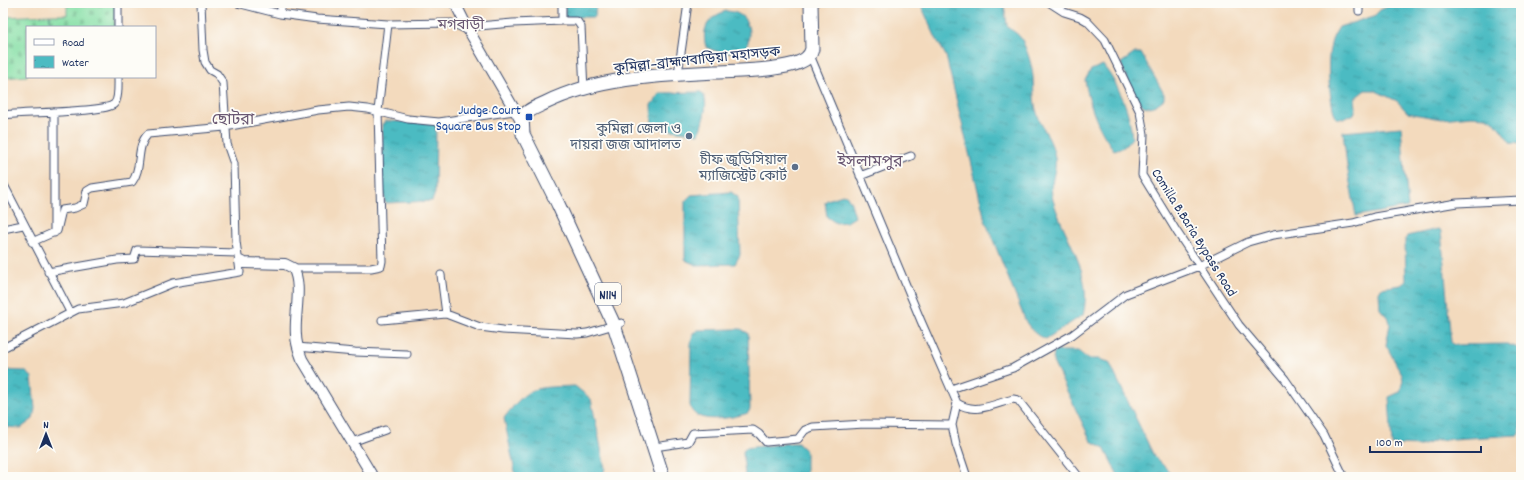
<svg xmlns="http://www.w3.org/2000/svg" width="1524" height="480" font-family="Dekko,'Noto Sans Bengali',sans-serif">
<defs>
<pattern id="cemetery-stones" width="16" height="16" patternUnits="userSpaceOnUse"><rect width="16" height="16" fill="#84dfa5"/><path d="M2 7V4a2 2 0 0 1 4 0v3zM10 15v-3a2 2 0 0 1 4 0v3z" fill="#71c090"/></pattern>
<pattern id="water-ripples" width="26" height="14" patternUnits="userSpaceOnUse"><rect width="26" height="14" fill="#4cbbc2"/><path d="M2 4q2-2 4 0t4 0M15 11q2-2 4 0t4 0" fill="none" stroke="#3e98a1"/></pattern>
</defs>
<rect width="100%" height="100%" fill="#fdfcf7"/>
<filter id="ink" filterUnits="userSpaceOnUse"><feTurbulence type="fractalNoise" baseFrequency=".025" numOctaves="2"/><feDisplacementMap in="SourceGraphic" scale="8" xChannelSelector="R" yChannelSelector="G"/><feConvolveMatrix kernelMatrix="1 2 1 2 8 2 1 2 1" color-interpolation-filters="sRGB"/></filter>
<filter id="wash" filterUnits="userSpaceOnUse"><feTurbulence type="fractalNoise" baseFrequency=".012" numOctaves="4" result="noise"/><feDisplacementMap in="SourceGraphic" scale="16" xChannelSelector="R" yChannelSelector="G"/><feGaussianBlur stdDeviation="0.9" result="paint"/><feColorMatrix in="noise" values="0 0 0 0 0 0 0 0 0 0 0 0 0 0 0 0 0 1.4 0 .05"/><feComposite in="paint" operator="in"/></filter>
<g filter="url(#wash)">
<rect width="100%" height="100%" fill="#f3dabd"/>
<path fill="url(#cemetery-stones)" stroke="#508782" d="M 67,3 L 115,3 L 114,27 L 50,27 L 50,15 L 67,15 Z
M 50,15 L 50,27 L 27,27 L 27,76 L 3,78 L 3,17 Z"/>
<path fill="url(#water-ripples)" stroke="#347590" d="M 565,3 L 596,3 L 595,17 L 565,17 Z
M 920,3 L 1005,3 L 1004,5 L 1007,25 C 1011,32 1018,31 1023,42 C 1028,53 1032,65 1033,77 C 1034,89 1033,101 1037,113 C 1042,129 1053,141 1055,158 C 1057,173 1048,185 1053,200 C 1064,238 1094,273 1083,315 L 1046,339 C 1036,336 1032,331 1026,322 L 985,220 L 946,56 L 936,38 Z
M 1396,3 L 1521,3 L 1521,144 L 1511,143 L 1495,122 L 1486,117 L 1471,116 L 1441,119 L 1408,113 L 1397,101 L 1374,90 L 1365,90 L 1355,98 L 1356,108 L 1354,114 L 1344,119 L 1336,118 C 1329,100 1326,63 1331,44 C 1332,38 1336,32 1339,27 L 1374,16 L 1380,10 Z
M 726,11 C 748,12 753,29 746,49 C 733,54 719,54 706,47 C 701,29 708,17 726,11 Z
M 1135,53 L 1141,53 L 1164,94 L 1164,99 C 1159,103 1152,109 1144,106 C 1138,104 1125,74 1122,66 L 1121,63 Z
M 1103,65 C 1120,87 1130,111 1132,138 L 1124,147 L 1114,150 C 1098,130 1089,105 1085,80 L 1091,70 Z
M 701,92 C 711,101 702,122 699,134 L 652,127 L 651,105 L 660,93 Z
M 385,121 L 434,123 L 436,125 L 435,193 L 432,201 L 385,203 L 382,179 L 382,124 Z
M 1401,127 L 1408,207 L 1356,216 L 1347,166 L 1343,132 Z
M 731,192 L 738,197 L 740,255 L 735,264 L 696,265 L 685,260 L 685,201 L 691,195 Z
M 846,194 L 851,203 L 855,217 L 847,222 L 836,223 L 827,217 L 825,202 L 827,200 Z
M 1438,229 L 1441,231 L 1451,342 L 1454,345 L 1507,344 L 1521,349 L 1520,431 L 1520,434 L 1517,435 L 1437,440 L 1421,446 L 1392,445 L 1389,397 L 1400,392 L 1403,380 L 1402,375 L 1386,345 L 1390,324 L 1389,319 L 1380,309 L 1379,293 L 1381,288 L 1401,285 L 1406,281 L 1405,241 L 1407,236 Z
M 734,329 L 741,329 L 748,333 L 750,409 L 748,413 C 734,418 692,426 690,405 L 691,344 L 693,333 L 698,330 Z
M 1054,351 L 1078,351 L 1088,359 L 1098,359 L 1109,362 L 1154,456 L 1175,477 L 1119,477 L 1104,448 L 1091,441 L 1053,362 Z
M 3,370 L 25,371 L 32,377 L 35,409 L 33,419 L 21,428 L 3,427 Z
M 575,386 L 591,399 L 605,468 L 602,477 L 516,477 L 504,418 C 530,384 533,388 575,386 Z
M 792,443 L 798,443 L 806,451 L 806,477 L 745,477 L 743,452 L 745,448 Z"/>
</g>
<g filter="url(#ink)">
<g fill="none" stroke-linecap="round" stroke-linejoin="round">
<g stroke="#3b496c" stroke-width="9">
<path id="street" d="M 237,3 L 280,14 L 317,19 L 388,24 L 452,23 L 469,31
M 562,3 L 562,21 L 577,21 L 581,27 L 584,90
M 1050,3 L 1064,12 L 1080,17 L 1087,21 L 1105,40 L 1140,112 L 1144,134 L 1142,175 L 1177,232 L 1239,325 L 1285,379 L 1324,435 L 1344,477
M 1359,3 L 1359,11
M 280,14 L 282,3
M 118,27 L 118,3
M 467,27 L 513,23 L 562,21
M 810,55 L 921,321 L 957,403 C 975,415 994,404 1013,399 L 1018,400 L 1079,477
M 678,74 L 688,3
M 54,112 L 54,233
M 3,115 C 21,112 105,113 114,104 C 119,100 118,83 118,77
M 860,176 L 911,156
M 3,183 L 70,312
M 3,229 L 23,225
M 32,242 L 57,231 L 62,210 L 75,208 L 84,204 L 87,191 L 92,188 L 132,182 C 143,168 135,147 148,134 L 225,127 L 318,110 L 349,107 L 368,109 L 408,119 L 439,122 L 514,111
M 293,268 L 371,268 L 381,266 L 382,261 L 378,111 L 388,24
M 48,272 L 117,260 L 134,259 L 137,250 L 237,253
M 441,275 L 446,314 L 480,327 L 503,330 L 577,334 L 587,333 L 621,323
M 382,320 L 446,314
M 297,347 L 355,352 L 407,354
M 3,348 L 78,309 L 124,303 L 173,283 L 240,272 L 236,241 L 234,164 L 227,144 L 223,83 L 217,74 L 210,70 L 205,62 L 203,50 L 201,3
M 951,389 L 1013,368 L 1072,335 L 1126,294 L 1199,266 L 1248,242 L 1273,235 L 1353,223 L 1374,217 L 1457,203 L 1521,200
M 957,403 L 952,425 L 956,444 L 967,477
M 352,442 L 385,430
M 661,446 L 688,442 L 693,433 L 753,430 L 759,434 L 766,442 L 798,439 L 805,430 L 813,427 L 865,424 L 952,425"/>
</g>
<g stroke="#3b496c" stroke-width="12">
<path id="secondary" d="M 455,3 L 469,31 L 521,121
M 240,261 L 244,263 L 285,264 L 293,268 C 303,285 294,315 296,335 C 296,344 299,351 302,359 L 373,477"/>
</g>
<g stroke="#3b496c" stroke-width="15">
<path id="highway" d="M 663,477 L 614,325 L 558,204 L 523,134 L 522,117 C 527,110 537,107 545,103 C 595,78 658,75 714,72 C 740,71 769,71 795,64 C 803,61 810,58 812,49 L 811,3"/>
</g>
<use href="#street" stroke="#fff" stroke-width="7"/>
<use href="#secondary" stroke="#fff" stroke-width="10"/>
<use href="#highway" stroke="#fff" stroke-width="13"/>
</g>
</g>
<rect fill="#1a4fb4" stroke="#fdfcf7" stroke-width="1.5" x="525" y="113" width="8" height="8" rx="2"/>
<g fill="#5c6f8a" stroke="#fdfcf7" stroke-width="1.5">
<circle cx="689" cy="136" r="4"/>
<circle cx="795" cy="167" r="4"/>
</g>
<g text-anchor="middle" stroke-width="3.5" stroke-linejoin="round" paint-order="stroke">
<rect fill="#fdfcf7" stroke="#5f6c8c" stroke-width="1" x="595" y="283" width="26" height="22" rx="3"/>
<g font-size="13" font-weight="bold" fill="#1b2f5e">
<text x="608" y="299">N114</text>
</g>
<g font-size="14" fill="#1b2f5e" stroke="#fdfcf7">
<text transform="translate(697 59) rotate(-6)" y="5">কুমিল্লা–ব্রাহ্মণবাড়িয়া মহাসড়ক</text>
<text transform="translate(1195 232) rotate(58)" y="5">Comilla B.Baria Bypass Road</text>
</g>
<g font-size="14" fill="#164399" stroke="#fdfcf7" text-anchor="end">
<text x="521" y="114">Judge Court<tspan x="521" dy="16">Square Bus Stop</tspan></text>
</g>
<g font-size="14" fill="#4e5e75" stroke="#fdfcf7" text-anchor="end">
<text x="681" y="133">কুমিল্লা জেলা ও<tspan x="681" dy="16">দায়রা জজ আদালত</tspan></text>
<text x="787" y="164">চীফ জুডিসিয়াল<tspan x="787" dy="16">ম্যাজিস্ট্রেট কোর্ট</tspan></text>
</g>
<g font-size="15" fill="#6a5873" stroke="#fdfcf7">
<text x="461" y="29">মগবাড়ী</text>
</g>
<g font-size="16" fill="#6a5873" stroke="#fdfcf7">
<text x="233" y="124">ছোটরা</text>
<text x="870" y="166">ইসলামপুর</text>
</g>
</g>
<rect width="1524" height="480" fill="none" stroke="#fdfcf7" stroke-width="16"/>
<rect x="26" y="26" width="130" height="52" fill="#fdfcf7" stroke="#a3aaba"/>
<rect x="34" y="39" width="20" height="6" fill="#ffffff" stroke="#a3aaba"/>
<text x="62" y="46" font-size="12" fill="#1b2f5e">Road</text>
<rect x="34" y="56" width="20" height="12" fill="url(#water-ripples)" stroke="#a3aaba"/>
<text x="62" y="66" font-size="12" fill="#1b2f5e">Water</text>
<g transform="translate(46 434)" stroke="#fdfcf7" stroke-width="3" paint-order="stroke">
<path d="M0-3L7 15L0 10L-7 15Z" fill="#1b2f5e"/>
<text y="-6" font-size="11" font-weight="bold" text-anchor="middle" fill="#1b2f5e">N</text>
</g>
<path d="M1370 446v6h111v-6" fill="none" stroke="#1b2f5e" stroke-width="2"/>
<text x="1376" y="446" font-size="12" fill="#1b2f5e" stroke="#fdfcf7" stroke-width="3" paint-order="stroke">100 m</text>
</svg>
